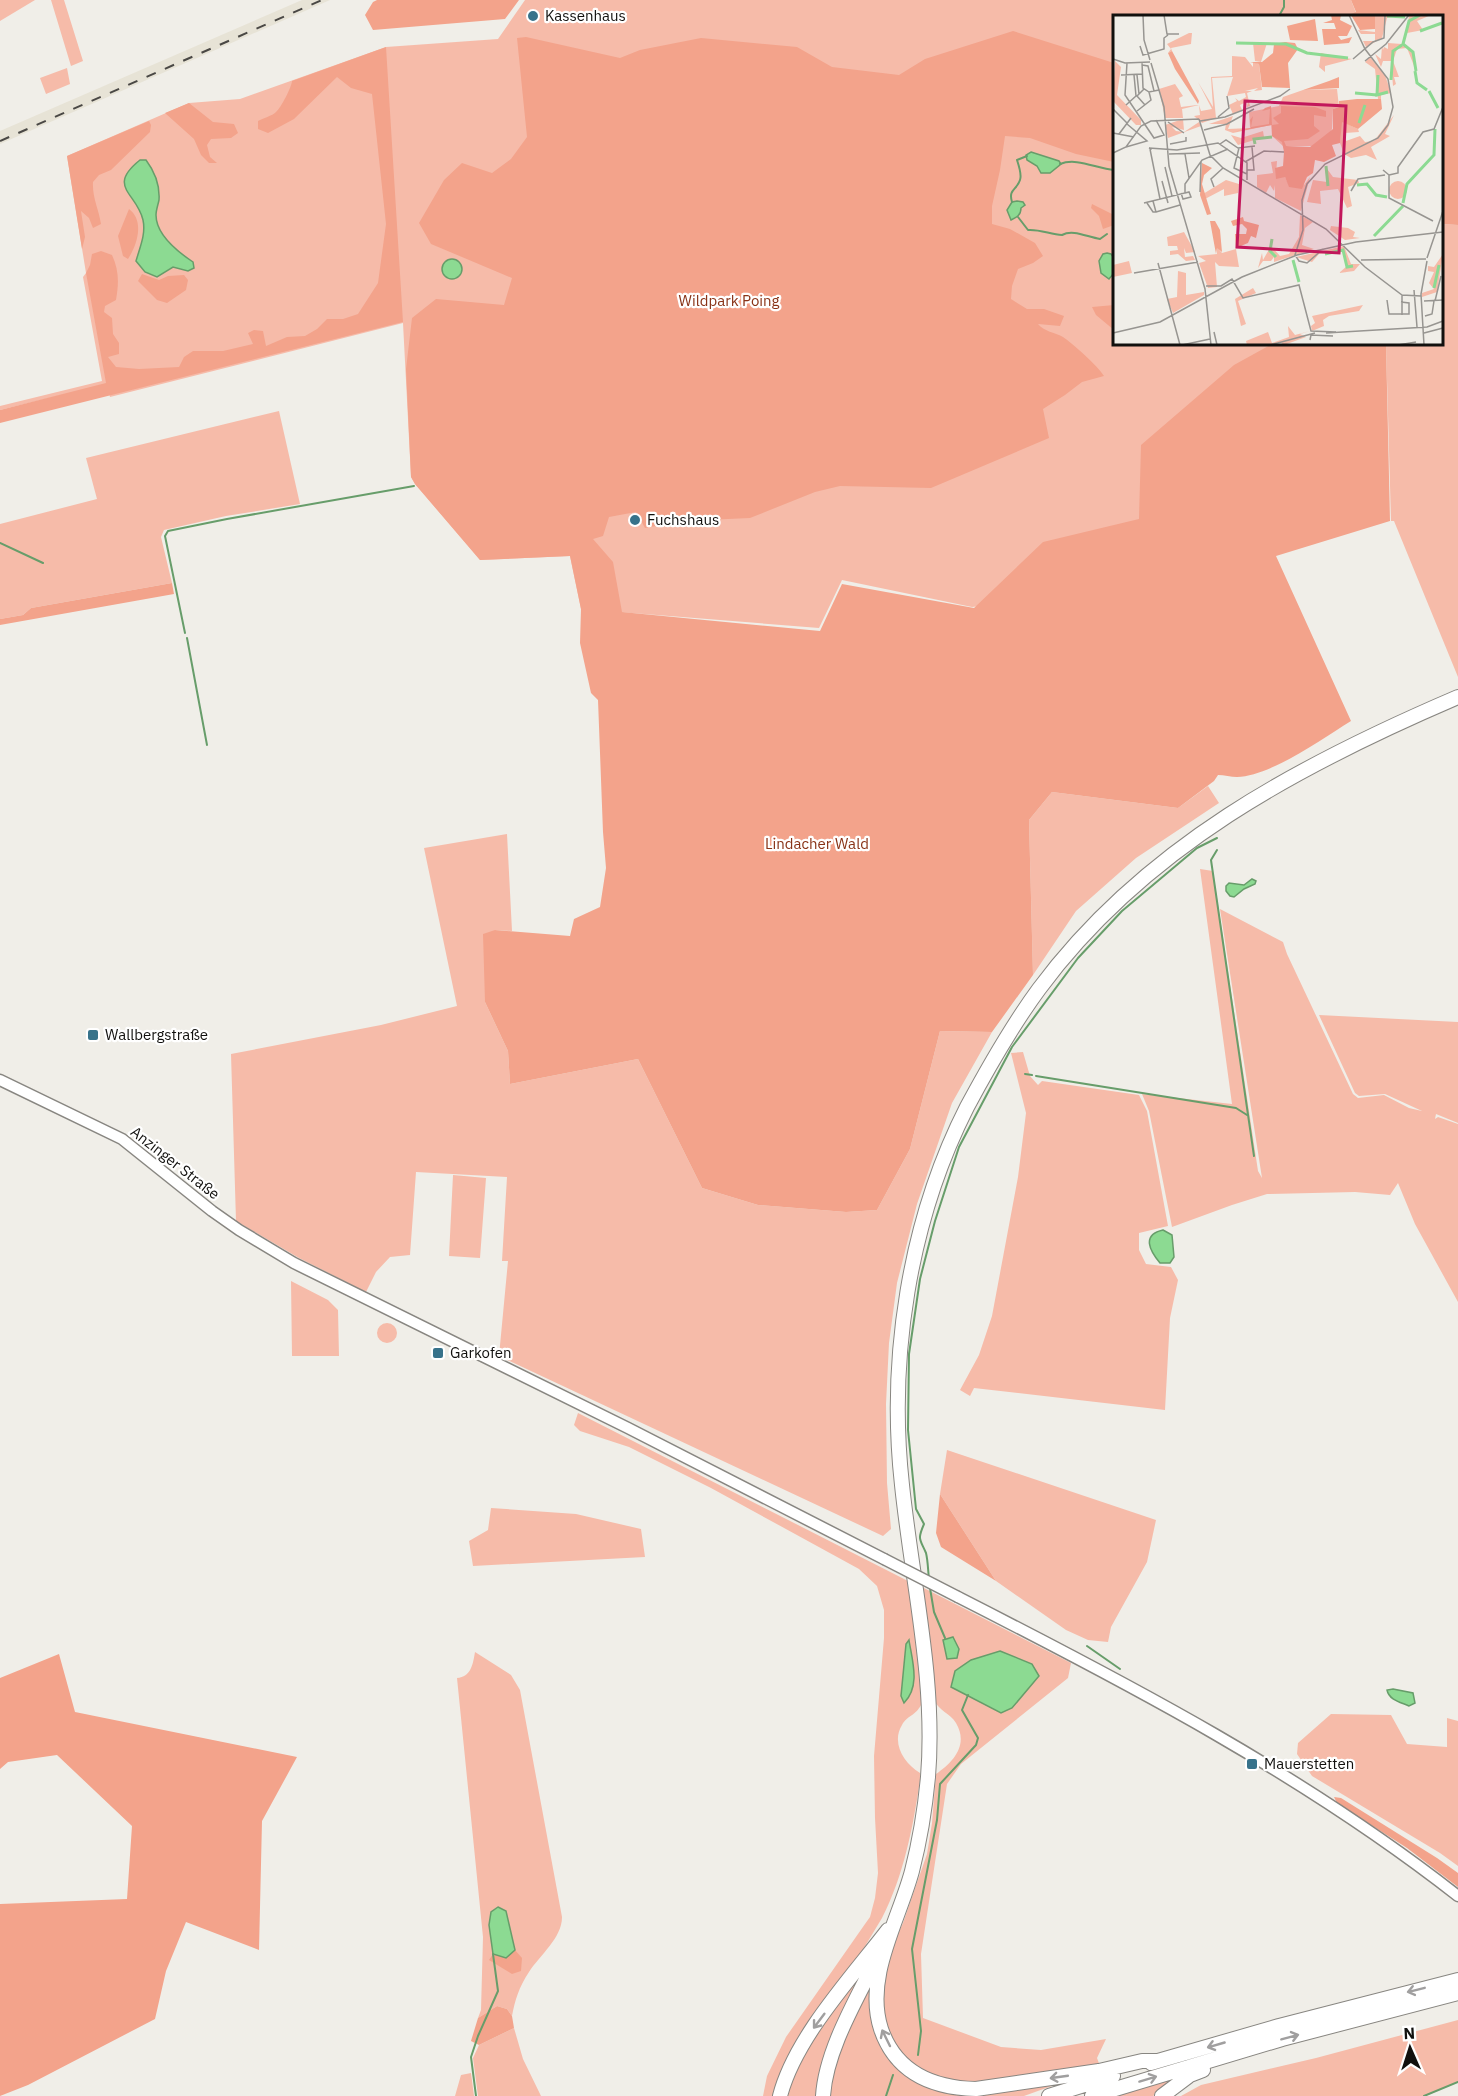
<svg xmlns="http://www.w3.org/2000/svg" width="1458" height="2096" font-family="'IBM Plex Sans',sans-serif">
<rect width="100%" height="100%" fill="#f0eee8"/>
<path fill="#e7e3d6" d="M 302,0 L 330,0 L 0,144 L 0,131 Z"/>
<path fill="#f6bba9" d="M 0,0 L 35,0 L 0,21 Z
M 51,0 L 64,0 L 83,61 L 71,66 Z
M 525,0 L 1351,0 L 1356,13 L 1346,16 L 1114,16 L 1114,344 L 1273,344 L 1183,581 L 972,607 L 842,580 L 819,628 L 581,609 L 570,556 L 480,560 L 415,484 L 411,477 L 403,323 L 110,397 L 107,384 L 0,410 L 0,406 L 102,381 L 83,277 L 86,273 L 67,156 L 189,103 L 240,99 L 386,47 L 498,39 Z
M 67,68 L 70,84 L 46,94 L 40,78 Z
M 1442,224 L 1458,225 L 1458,677 L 1394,521 L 1391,521 L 1386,344 L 1442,344 Z
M 279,411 L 300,504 L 226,516 L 164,530 L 161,537 L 172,583 L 31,608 L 23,615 L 0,619 L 0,524 L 97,499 L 86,458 Z
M 1208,786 L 1219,803 L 1136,858 L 1076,911 L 1033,975 L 1029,820 L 1052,792 L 1178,808 Z
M 507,834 L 512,931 L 495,930 L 485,1002 L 508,1051 L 510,1084 L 638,1059 L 702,1188 L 758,1205 L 846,1212 L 877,1210 L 910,1149 L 940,1031 L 992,1032 L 952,1103 L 917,1204 L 897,1283 L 889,1343 L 886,1404 L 887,1483 L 891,1529 L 883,1536 L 499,1356 L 508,1261 L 502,1261 L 507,1177 L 416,1172 L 410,1255 L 390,1257 L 376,1272 L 366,1292 L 299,1258 L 236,1221 L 231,1054 L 381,1025 L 457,1006 L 424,848 Z
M 1200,869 L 1213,871 L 1258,1171 L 1262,1178 L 1220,909 L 1283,942 L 1287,954 L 1353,1094 L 1358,1098 L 1384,1095 L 1409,1108 L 1422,1111 L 1385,1094 L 1359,1096 L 1355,1093 L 1319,1015 L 1458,1022 L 1458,1123 L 1436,1114 L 1435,1119 L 1438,1117 L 1458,1124 L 1458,1302 L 1415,1224 L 1398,1183 L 1390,1195 L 1355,1192 L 1267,1194 L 1232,1205 L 1172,1227 L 1149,1111 L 1142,1094 L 1232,1104 Z
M 1023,1052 L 1030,1076 L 1038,1085 L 1042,1081 L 1139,1095 L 1147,1111 L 1168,1226 L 1139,1233 L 1139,1250 L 1146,1264 L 1171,1267 L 1178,1280 L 1170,1318 L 1165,1410 L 974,1388 L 970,1396 L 960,1390 L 979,1355 L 992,1316 L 1018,1177 L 1026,1113 L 1011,1053 Z
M 453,1175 L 486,1178 L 480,1258 L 449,1256 Z
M 291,1281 L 328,1300 L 338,1310 L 339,1356 L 292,1356 Z
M377 1333a10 10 0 1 1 20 0a10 10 0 1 1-20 0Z
M 578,1413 L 908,1581 L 923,1700 C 918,1716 908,1714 902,1725 C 891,1743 904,1763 920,1773 L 920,1780 C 913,1827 904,1875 882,1918 L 775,2096 L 763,2096 L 767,2076 L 786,2037 L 865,1924 L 870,1917 L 875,1898 L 878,1873 L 875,1818 L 874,1756 L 884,1638 L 884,1610 L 877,1586 L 859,1569 L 711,1488 L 629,1447 L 580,1431 L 574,1425 Z
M 947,1450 L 1156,1520 L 1147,1562 L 1111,1627 L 1108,1642 L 1088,1640 L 1066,1630 L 996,1581 L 940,1494 Z
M 491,1508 L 576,1514 L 641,1529 L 645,1557 L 473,1566 L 469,1541 L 488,1530 Z
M 920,1586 L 1071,1663 L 1068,1678 L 961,1764 L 947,1784 L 921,1954 L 923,2018 L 1001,2047 L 1041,2050 L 1106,2039 L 1097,2058 L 1100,2066 L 973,2084 L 947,2083 L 922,2073 L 905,2059 L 892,2042 L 883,2021 L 879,1998 L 888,1956 L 903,1923 L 927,1854 L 932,1823 L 936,1774 C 953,1762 969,1745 956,1723 C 950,1713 939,1711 934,1700 Z
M 475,1652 L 511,1675 L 520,1690 L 562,1917 C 562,1938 540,1955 529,1972 C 519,1987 515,2000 512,2016 L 507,2009 L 497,2006 L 478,2018 L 481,2010 L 483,1937 L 457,1678 C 471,1677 473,1664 475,1652 Z
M 1331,1714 L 1391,1715 L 1407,1744 L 1447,1747 L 1447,1718 L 1458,1721 L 1458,1866 L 1440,1853 L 1312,1776 L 1297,1754 L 1298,1743 Z
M 865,1969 L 832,2033 L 822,2069 L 817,2096 L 785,2096 C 796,2047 834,2007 865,1969 Z
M 872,1982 L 878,2037 L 940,2090 L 1060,2083 L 1024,2096 L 828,2096 L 842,2041 Z
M 1458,2020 L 1458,2082 L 1426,2096 L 1181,2096 L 1201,2085 L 1316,2058 Z
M 514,2028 L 523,2059 L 541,2096 L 478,2096 L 473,2058 L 479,2045 Z
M 471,2073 L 474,2096 L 455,2096 L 461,2075 Z
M 1179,2076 L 1153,2096 L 1113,2096 Z"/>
<path fill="#f3a38b" d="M 377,0 L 519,0 L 505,19 L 373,30 L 365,15 L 373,2 Z
M 1351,0 L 1458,0 L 1458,225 L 1442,224 L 1442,16 L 1346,16 L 1356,12 Z
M 1013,31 L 1114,63 L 1114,162 L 1076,154 L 1030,138 L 1005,136 L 1000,170 L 992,206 L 992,224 L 1010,229 L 1035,243 L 1043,256 L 1033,263 L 1018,269 L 1012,286 L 1011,299 L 1027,309 L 1044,309 L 1064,316 L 1060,326 L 1038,324 C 1045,332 1054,332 1063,337 C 1071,342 1099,367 1104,376 L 1082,382 L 1065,395 L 1043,409 L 1049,438 L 931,488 L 840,486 L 815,492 L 750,518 L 684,521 L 645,528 L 636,512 L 609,517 L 603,536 L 593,539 L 613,562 L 622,612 L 820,631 L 842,584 L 974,608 L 1043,542 L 1139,519 L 1141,445 L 1234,365 L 1272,344 L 1386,344 L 1390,521 L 1276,556 L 1351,721 C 1322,739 1271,776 1237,777 C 1231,777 1224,775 1218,775 L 1214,781 L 1178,808 L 1052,792 L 1029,820 L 1033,975 L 992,1032 L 940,1031 L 910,1149 L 877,1210 L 846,1212 L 758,1205 L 702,1188 L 638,1059 L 510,1084 L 508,1051 L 485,1002 L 483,934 L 495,930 L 570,936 L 574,919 L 600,907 L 606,868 L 603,832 L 598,700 L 591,693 L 580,643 L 581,609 L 570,556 L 480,560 L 415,484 L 411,477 L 406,369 L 412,318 L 436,299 L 504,305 L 512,278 L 431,244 L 419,223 L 444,180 L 462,163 L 492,173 L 511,159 L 527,137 L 517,38 L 526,37 L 620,58 L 640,50 L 701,38 L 797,47 L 832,67 L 899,75 L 925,59 Z
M 386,47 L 403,322 L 0,423 L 0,410 L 106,383 L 86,273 L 90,265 L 92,254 L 101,251 L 112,255 C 119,270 119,283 116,300 L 105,306 L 104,312 L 112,318 L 113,334 L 119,343 L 119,354 L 108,357 L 116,367 L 139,369 L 179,367 L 184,357 L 193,351 L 223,351 L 253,344 L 248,333 L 254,330 L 263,331 L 266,346 L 287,337 L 305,336 L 317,329 L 327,319 L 343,319 L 358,314 L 378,283 L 386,224 L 372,94 L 351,88 L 337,77 L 294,119 L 268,133 L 258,129 L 258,121 C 263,118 272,116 276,112 C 281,108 292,86 292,81 Z
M 189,103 L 213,122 L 234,124 L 238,133 L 231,138 L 211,139 L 207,145 L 210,157 L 217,163 L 209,163 L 201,155 L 194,139 L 165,113 Z
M 149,121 L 151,125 L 150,132 L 111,170 L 99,175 L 93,182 C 92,197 99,210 101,224 L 93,228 L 89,218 L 81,211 L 85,237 L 82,249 L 67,156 Z
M 1092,204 L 1114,215 L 1114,225 L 1103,229 L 1099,216 L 1091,208 Z
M 129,209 C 145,221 137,245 128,259 L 123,256 L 118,236 Z
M 142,274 L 159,280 L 168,276 L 184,275 L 188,280 L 186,290 L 167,303 L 157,300 L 138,281 Z
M 1114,305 L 1114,330 L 1096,315 L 1092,307 Z
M 172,583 L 174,594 L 0,625 L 0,619 L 23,615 L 31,608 Z
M 940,1494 L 996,1581 L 941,1547 L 936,1533 Z
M 59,1654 L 75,1712 L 297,1757 L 262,1821 L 259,1950 L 186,1922 L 166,1971 L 155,2019 L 28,2085 L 0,2096 L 0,1904 L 127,1899 L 132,1826 L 57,1755 L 8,1762 L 0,1769 L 0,1678 Z
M 1334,1797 L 1341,1798 L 1437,1858 L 1458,1873 L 1458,1887 L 1407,1848 L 1337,1803 Z
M 515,1950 L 522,1958 L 521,1971 L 512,1974 L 489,1960 L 493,1954 L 506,1958 Z
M 497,2006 L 507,2009 L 512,2016 L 514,2028 L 479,2045 L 471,2041 L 478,2018 Z"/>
<path fill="#8cda92" stroke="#679d6a" stroke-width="1.5" d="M 1031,152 L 1059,161 L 1061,164 L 1050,173 L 1041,173 L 1037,166 L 1027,160 L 1026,155 Z
M 140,160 L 146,160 C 155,172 160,185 159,200 C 158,205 156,210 156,215 C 156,235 178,252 193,262 L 194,268 L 188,271 L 173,267 L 157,277 L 145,272 L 136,261 C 140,247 146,234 143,220 C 137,193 106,187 140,160 Z
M 1017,201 L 1023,202 L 1025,205 L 1021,208 C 1021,215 1017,217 1011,220 L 1007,210 L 1012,202 Z
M 1107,253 L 1111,254 L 1114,258 L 1114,273 L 1109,279 L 1101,273 L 1099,261 L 1103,254 Z
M442 269a10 10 0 1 1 20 0a10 10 0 1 1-20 0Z
M 1252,879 L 1256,881 L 1255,884 L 1244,889 L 1234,897 L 1230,896 L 1226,891 L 1226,886 L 1229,883 L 1244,885 Z
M 1163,1230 L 1172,1235 L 1174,1257 L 1170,1263 L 1160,1263 C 1150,1251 1141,1235 1163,1230 Z
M 953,1637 L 959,1649 L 957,1658 L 947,1659 L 943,1640 Z
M 909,1640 C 912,1660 921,1686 904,1703 L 901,1696 L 906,1644 Z
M 1000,1651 L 1032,1664 L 1039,1676 L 1012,1708 L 1001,1713 L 951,1687 L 955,1671 L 971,1660 Z
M 1393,1689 L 1413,1693 L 1415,1703 L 1409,1706 C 1400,1702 1389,1700 1387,1690 Z
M 498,1907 L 506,1911 L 515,1950 L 506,1958 L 493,1954 L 489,1925 L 491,1912 Z"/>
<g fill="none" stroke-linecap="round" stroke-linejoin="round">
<path stroke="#679d6a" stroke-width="2" d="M 1279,16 L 1284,7 L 1284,0
M 1060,164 C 1077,157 1097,169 1114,170
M 1012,202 C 1008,189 1017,190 1020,180 C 1022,175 1019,166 1017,160 L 1027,156
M 1018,217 L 1028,230 C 1039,229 1050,234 1062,235 C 1073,229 1087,237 1100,239 L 1107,234
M 0,543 L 43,563
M 185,633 L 165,536 L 168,531 L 227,519 L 414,486
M 187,638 L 207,745
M 1217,850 L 1211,860 L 1254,1156
M 1025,1074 L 1032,1075
M 1036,1076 L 1236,1108 L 1247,1115
M 929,1579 C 928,1571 928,1561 926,1553 C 920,1539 917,1540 924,1524 L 916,1509 L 908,1430 L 909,1354 L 920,1279 L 935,1221 L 959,1147 L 1012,1047 L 1078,958 L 1122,911 L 1197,848 L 1217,838
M 930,1588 L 934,1612 L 945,1638
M 1087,1646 L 1120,1669
M 918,2055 L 921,2031 L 912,1949 L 937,1820 L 940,1784 L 976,1745 L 978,1738 L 962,1710 L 968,1695
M 476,2096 L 471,2057 L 478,2036 L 498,1991 L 493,1954
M 886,2096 L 893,2075
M 1424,2096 L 1458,2082"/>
<g stroke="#888681" stroke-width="13">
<path id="secondary" d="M 0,1080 L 122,1139 L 212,1211 L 239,1230 L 294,1263 L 628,1428 L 884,1559
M 958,1597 C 1131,1685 1305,1776 1458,1896"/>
</g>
<g stroke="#888681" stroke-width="16">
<path id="highway" d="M 1158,2061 L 1142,2061 L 1099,2071 L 976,2089 C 933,2088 896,2073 881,2029 C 864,1977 899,1920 912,1871 C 920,1840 925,1809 928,1777 C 936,1680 912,1582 902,1485 C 888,1359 909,1221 967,1107 C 989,1066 1011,1027 1039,989 C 1144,847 1299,765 1458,697
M 1151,2063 L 1279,2026 L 1458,1980
M 780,2096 C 795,2038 851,1978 888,1930
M 823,2096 C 826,2049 858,1997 878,1956
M 1049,2096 L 1113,2076
M 1092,2096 L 1282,2039 L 1458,1993
M 1162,2096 L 1190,2075 L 1203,2070"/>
</g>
<use href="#secondary" stroke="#fff" stroke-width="10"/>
<use href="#highway" stroke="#fff" stroke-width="14"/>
<path stroke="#4a4845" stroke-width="2" stroke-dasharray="10 10" stroke-linecap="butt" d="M 0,141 L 322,0"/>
<g stroke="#888681" stroke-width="13" stroke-linecap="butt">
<path id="secondary-bridge" d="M 884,1559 L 958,1597"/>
</g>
<use href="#secondary-bridge" stroke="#fff" stroke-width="10"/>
</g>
<defs><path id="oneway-shaft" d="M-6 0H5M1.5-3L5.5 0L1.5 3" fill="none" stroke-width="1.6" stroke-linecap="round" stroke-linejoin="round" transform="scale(1.5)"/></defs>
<g stroke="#a09f9f">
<use href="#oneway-shaft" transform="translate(1416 1990) rotate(166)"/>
<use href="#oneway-shaft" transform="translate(819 2021) rotate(127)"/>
<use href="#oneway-shaft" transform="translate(1290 2037) rotate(-15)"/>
<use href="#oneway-shaft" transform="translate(886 2038) rotate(-116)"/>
<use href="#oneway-shaft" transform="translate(1216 2045) rotate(164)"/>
<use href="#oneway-shaft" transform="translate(1059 2077) rotate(172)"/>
<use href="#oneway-shaft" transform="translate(1148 2079) rotate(-17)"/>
</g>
<g fill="#37728a" stroke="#fff" stroke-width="2">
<circle cx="533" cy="16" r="6"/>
<circle cx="635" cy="520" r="6"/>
<rect x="87" y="1029" width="12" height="12" rx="3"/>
<rect x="432" y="1347" width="12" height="12" rx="3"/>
<rect x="1246" y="1758" width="12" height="12" rx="3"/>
</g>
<g text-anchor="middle" stroke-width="4.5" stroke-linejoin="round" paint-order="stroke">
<g font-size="15" fill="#11100e" stroke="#fff" text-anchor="start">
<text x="545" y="21">Kassenhaus</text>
<text x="647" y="525">Fuchshaus</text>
<text x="105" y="1040">Wallbergstraße</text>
<text x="450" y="1358">Garkofen</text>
<text x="1264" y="1769">Mauerstetten</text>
</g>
<g font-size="15" fill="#893317" stroke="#fff">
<text x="729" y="306">Wildpark Poing</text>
<text x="817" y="849">Lindacher Wald</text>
</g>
<g font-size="15" fill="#11100e" stroke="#fff">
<text transform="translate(175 1163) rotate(38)" y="5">Anzinger Straße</text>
</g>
</g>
<g transform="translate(1113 15)">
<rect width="330" height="330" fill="#f0eee8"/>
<path d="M 262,0 L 294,0 L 274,3 L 269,23 L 253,32 L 250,26 L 262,26 L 262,19 L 248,19 L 245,15 L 262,17 ZM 296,0 L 303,2 L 318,0 L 304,6 L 310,15 L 294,18 ZM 76,18 L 79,18 L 78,29 L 58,33 L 59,36 L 55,38 L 58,34 L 54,29 ZM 293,18 L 291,29 L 300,39 L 303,56 L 294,33 L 284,34 L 280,46 L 286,62 L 281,62 L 283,69 L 280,71 L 278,46 L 270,46 L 268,52 L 262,39 L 268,44 L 269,31 L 270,35 L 271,32 L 275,34 L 275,28 L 289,29 ZM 140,28 L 154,28 L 148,47 L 142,46 ZM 208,38 L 224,42 L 239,44 L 212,51 L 212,57 L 206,52 ZM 119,41 L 132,42 L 140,52 L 140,47 L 146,49 L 149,75 L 141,76 L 145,73 L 132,76 L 139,76 L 134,78 L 137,91 L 134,92 L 135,86 L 127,90 L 129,95 L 120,99 L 116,90 L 124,86 L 122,83 L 126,86 L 133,82 L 132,78 L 114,81 L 120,62 L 99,63 L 103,103 L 89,108 L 81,101 L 87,100 L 86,90 L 69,94 L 70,103 L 52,103 L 46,74 L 62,69 L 70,81 L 66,83 L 68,92 L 84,90 L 86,90 L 88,96 L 99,94 L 85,67 L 100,92 L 98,62 L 119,61 ZM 257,42 L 272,60 L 278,78 L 268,80 L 268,84 L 265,84 L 262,54 L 252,47 ZM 2,46 L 8,52 L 4,80 L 28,105 L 28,110 L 23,110 L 0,86 ZM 224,74 L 226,92 L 220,94 L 219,114 L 212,131 L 170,131 L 159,121 L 158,110 L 120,118 L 112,115 L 113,109 L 96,109 L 120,101 L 115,114 L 137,113 L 136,97 L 166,91 L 170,82 L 190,75 ZM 281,100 L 272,119 L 277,121 L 258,132 L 264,145 L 253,140 L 238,143 L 231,139 L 227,128 L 228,106 L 245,114 L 246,117 L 232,118 L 233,126 L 247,121 L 252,127 L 261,126 ZM 70,104 L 71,115 L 59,112 L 63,116 L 71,117 L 86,107 L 88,111 L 55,123 L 52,110 ZM 150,116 L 151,122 L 125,130 L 118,120 L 128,123 ZM 164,146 L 163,161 L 172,162 L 177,172 L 191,170 L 197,162 L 188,196 L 162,183 L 162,170 L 161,176 L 157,170 L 153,178 L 144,172 L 144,160 L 160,158 L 158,147 ZM 212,151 L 220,162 L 245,165 L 246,168 L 235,172 L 239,191 L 234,193 L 225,174 L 207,176 L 208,189 L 194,187 L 200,165 L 214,167 ZM 113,165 L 126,169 L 125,178 L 111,181 L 111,174 L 92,184 L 90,179 ZM276 175a9 9 0 1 1 18 0a9 9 0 1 1-18 0ZM 187,200 L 200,207 L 192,213 L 189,230 L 201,234 L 161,247 L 161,242 L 158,246 L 150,246 L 145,253 L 149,238 L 150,245 L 158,231 L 167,241 L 176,239 L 186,222 ZM 218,211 L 235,213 L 242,217 L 240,222 L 247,223 L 232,225 L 217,215 ZM 71,217 L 82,237 L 73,238 L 71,233 L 72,242 L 80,241 L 82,245 L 73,246 L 65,239 L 57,240 L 57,236 L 65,235 L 64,231 L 55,231 L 54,222 ZM 231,231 L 238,249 L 247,249 L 241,256 L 226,258 L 234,251 L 230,235 L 206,239 L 199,247 L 183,242 ZM 104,232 L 109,238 L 123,234 L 126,252 L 106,251 L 102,247 L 104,272 L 95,273 L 86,248 L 93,246 L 85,241 L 104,239 ZM 330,239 L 324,277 L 309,282 L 309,278 L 321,274 L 316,268 L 321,257 L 315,256 L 315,251 L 321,252 ZM 16,246 L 19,258 L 0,262 L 0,250 ZM 65,256 L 73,258 L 73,280 L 91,277 L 91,280 L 60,298 L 54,284 L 64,282 ZM 140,273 L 143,278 L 125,286 L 133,309 L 128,311 L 122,284 ZM 250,290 L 246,296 L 216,301 L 210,305 L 211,311 L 199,316 L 198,311 L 202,308 L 199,301 ZM 175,311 L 182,320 L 197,316 L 187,319 L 193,322 L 171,330 L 167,327 L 155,330 L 134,330 L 133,326 L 155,317 L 159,328 L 176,322 Z" fill="#f6bba9"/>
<path d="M 218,0 L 228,0 L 227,5 L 239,11 L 234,21 L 225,21 L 228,25 L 239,22 L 236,28 L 211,30 L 209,14 L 223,14 L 221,8 L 210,8 L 219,5 ZM 238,0 L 272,0 L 272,1 L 262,0 L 262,14 L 247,15 ZM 202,4 L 205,26 L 177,25 L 174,11 ZM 172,27 L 182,28 L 185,34 L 175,48 L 177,73 L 149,72 L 146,49 L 137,47 L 149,47 L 160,38 L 161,29 ZM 59,36 L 86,86 L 85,89 L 62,54 L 55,38 ZM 226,62 L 226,73 L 190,75 L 216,66 ZM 244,84 L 268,84 L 269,94 L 245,114 L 229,107 L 227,128 L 219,130 L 223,141 L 211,147 L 202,145 L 200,158 L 194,162 L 189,174 L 176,172 L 172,162 L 163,164 L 162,153 L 170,151 L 171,137 L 169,127 L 159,121 L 159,110 L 120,117 L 138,113 L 137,105 L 140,101 L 138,112 L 156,109 L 157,94 L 149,96 L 152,93 L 158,91 L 159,110 L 166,109 L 160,103 L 168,98 L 168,91 L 202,92 L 213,96 L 213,102 L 201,100 L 201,111 L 207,116 L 195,124 L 171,126 L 173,131 L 197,132 L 220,114 L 220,94 L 226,92 L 226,86 ZM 89,148 L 99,153 L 91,160 L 89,169 L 98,199 L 94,200 L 87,180 ZM 130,202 L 131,206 L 146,210 L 143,223 L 138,221 L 135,228 L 123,233 L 122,219 L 133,219 L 134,214 L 129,209 L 120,211 L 118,206 ZM 97,206 L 102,206 L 107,215 L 109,237 L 104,233 L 103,239 Z" fill="#f3a38b"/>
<path fill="none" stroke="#8cda92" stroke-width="3" d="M 274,1 L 292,2M 307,16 L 329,8M 123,28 L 173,29 L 194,38 L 235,43M 302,56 L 304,68 L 314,75M 303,56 L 300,37 L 290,29 L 296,6 L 307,0M 265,60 L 264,80 L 275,77M 278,65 L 280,36 L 289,30M 316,76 L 325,93M 242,78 L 264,80M 246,108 L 252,90M 142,129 L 141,124 L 159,122M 213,151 L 215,171M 306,156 L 321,140 L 322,114M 244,170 L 254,169 L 263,180 L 274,182M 290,188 L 294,169 L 306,156M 261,221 L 290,191M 159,224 L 157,236 L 163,242M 212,239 L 230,235 L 234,252 L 240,251M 180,245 L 186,267M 321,273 L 326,250"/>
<path fill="none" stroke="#979591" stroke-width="1.5" d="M 30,0 L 31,25 L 37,45M 51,0 L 54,19 L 66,19M 27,31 L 30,40 L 51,34 L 51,23 L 55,20M 0,44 L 12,48 L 37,47M 240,44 L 260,27 L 271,23 L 272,0M 252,46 L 273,29 L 296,0M 29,47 L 30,73 L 36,77 L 46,75M 14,48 L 12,80 L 41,123 L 51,120 L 43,105M 38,48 L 51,92 L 56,151 L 92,274 L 98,330M 29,50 L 35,51 L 41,76M 8,60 L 29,59M 24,60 L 26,79M 31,74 L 24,81 L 32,90M 13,90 L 23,81 L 21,60M 0,94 L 14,108M 24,96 L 38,85 L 36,77M 105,102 L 116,93 L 114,81M 86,104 L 97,140 L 110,153 L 213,214 L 252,252 L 289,280 L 308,281M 87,106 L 112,102 L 167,81 L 177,74M 55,107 L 71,118M 91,115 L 114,109 L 141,94M 0,118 L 21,122M 6,119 L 18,103M 57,129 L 73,126 L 73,122M 107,129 L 113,125 L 125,133 L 142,131M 13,132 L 34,126 L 14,109M 126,133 L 121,153 L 134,159M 37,134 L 47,184M 39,134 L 36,133 L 64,135 L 105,128 L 134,148 L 134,165M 0,138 L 13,132 L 28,111 L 38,106 L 86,104M 56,139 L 87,138M 72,139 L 76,163M 132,147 L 151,136 L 171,137M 52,152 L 59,181M 134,155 L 141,155 L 139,132M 270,155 L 276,160 L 276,183 L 320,206M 276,160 L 285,158 L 285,152 L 310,117 L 321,114 L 330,92M 49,166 L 55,188M 101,172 L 98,164 L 110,153M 238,176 L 245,164 L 272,160M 87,177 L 88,147M 68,178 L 70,184 L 78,182 L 76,177 L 72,178M 31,188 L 72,178 L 72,169 L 89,145 L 115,134M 34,188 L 40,197 L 43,197 L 40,186M 43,197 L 67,190M 210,234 L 194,248 L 186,246 L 182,240 L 190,215 L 189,185 L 194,169 L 212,149 L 265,123 L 275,110 L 280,92 L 275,64 L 252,34 L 236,0M 314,243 L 330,196M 248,245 L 313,244M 45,248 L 67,330M 21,258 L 85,247M 93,271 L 108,271 L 119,264 L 130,283 L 186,270 L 198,316 L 223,317M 301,275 L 304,312M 274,285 L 276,299 L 296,299 L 296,288 L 288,287M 311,286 L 330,285M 322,286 L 328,261M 289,300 L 289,280M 312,301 L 319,299 L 321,286M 101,317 L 104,330 L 113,330M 0,318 L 47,307 L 129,262 L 184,240 L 243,227 L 330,217M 213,318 L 314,312 L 330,306M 311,318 L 330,313M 197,325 L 198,320 L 220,321M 69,330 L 97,324M 157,330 L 202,318M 285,330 L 303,327M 311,330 L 308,279 L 314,246"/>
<path fill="#c2185b" fill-opacity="0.15" stroke="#c2185b" stroke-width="3" d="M 132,86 L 233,91 L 226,238 L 124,232 Z"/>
<rect width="330" height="330" fill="none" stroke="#11100e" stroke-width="3"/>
</g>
<g transform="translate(1410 2048) rotate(357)" stroke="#ffffff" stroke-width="4.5" paint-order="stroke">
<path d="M0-4.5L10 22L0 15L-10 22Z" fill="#11100e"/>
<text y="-9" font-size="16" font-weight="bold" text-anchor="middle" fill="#11100e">N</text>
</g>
</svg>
